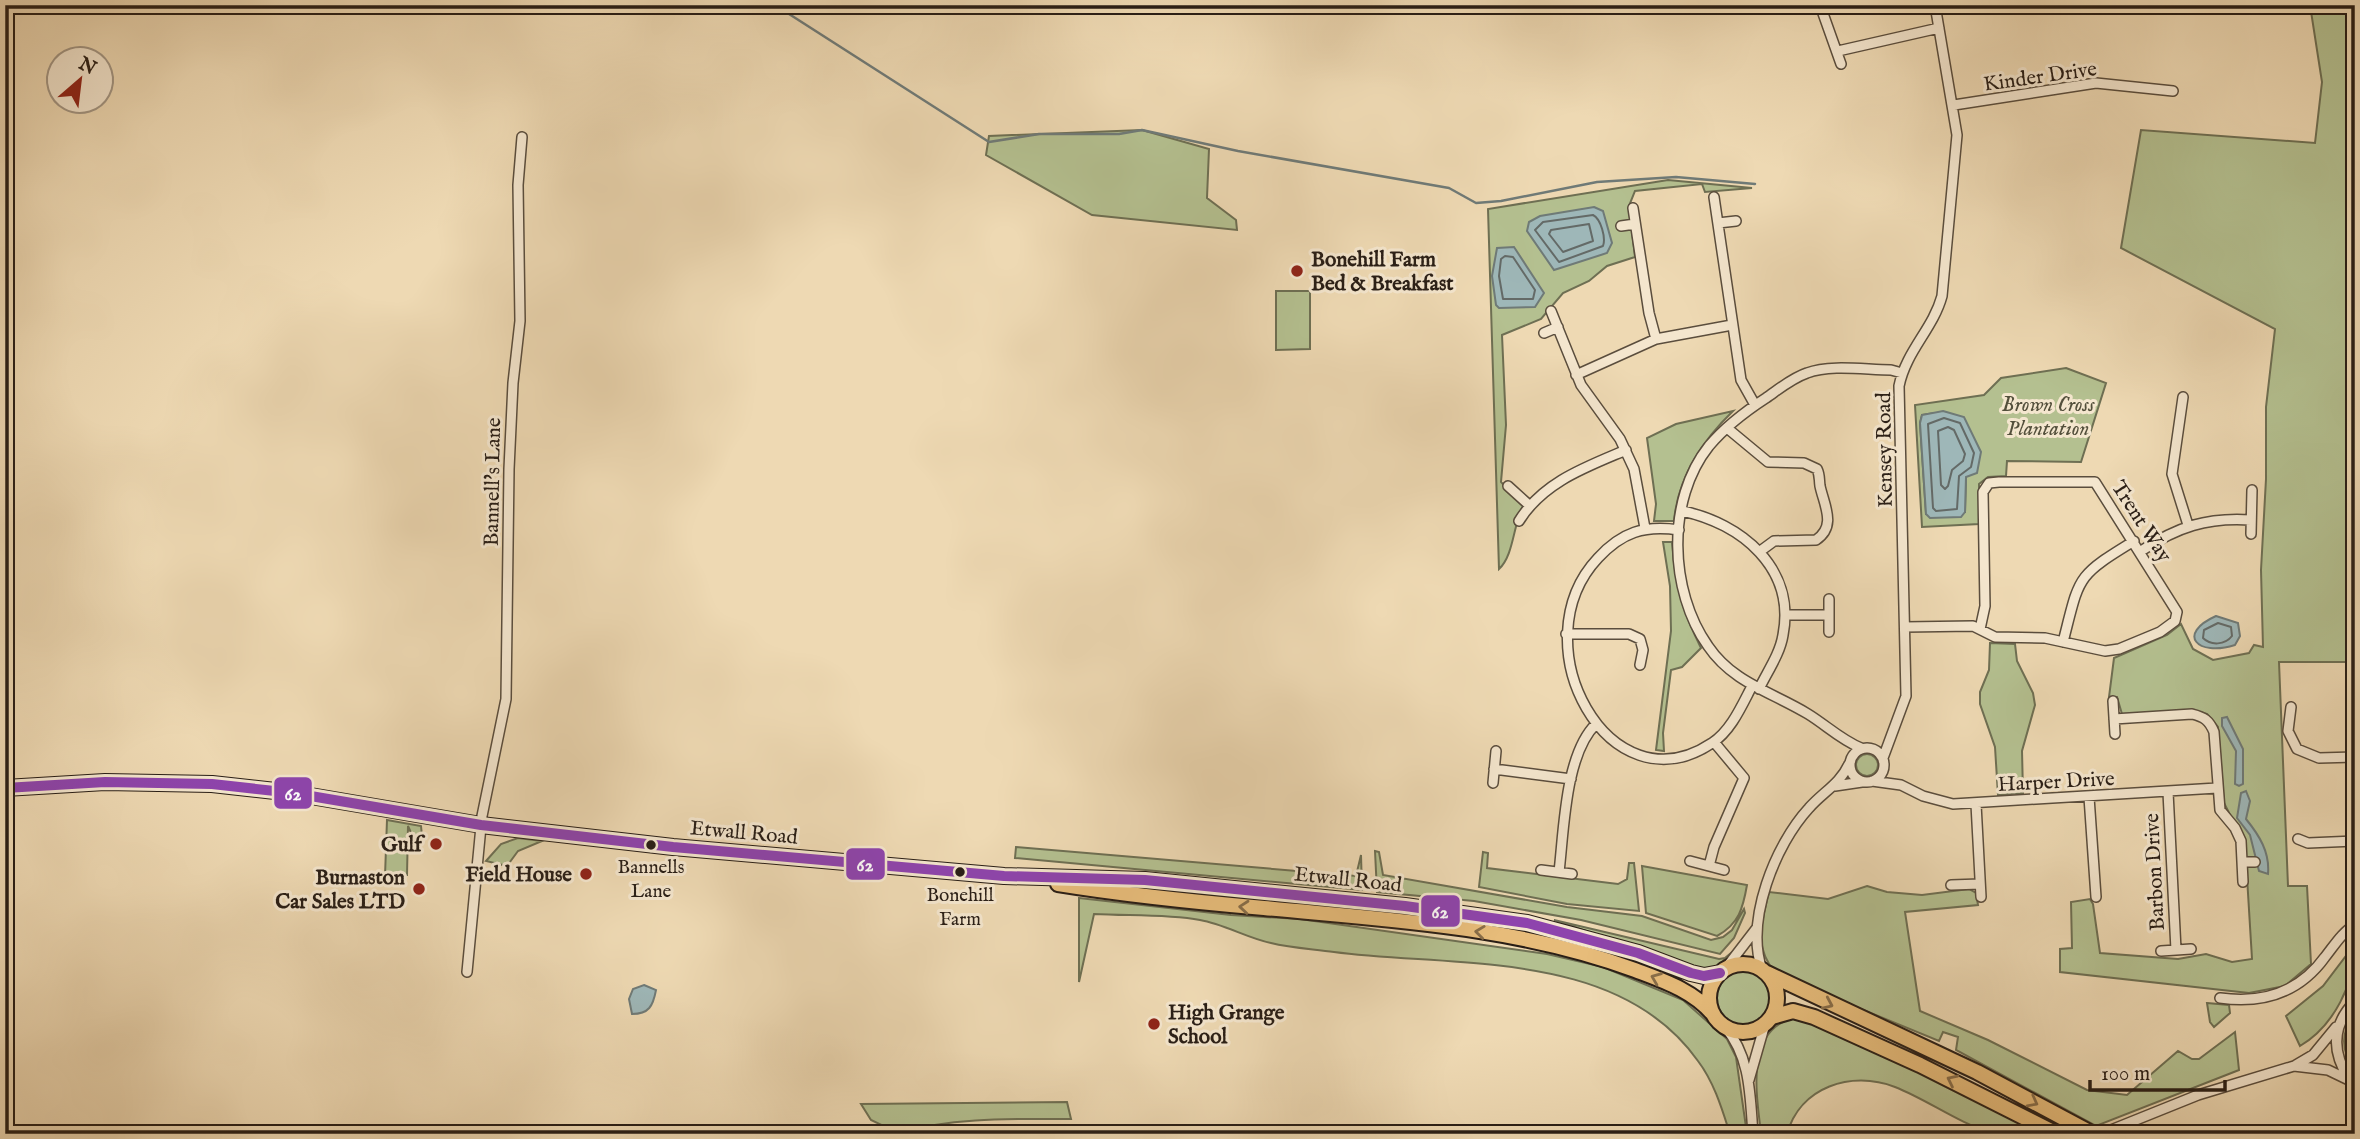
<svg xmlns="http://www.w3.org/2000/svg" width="2360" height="1139" font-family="'IM FELL English',serif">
<rect width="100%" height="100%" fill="#eed9b3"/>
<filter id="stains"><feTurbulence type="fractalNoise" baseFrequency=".00286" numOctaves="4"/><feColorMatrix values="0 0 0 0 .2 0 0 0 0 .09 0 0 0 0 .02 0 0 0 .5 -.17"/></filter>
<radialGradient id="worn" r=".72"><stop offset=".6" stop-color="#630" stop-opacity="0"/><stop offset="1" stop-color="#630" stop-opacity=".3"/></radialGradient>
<path fill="#b4c090" stroke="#6e6f53" stroke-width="2" fill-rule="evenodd" d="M 2310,5 L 2355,5 L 2355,662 L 2279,662 L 2288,886 L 2307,886 L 2311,964 L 2285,986 L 2249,993 L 2060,972 L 2060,949 L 2072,948 L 2071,902 L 2090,899 L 2093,904 L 2100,953 L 2178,959 L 2206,954 L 2232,962 L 2252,959 L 2245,844 L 2224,803 L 2218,727 L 2207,714 L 2193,711 L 2122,714 L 2117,697 L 2109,697 L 2114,658 L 2167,635 L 2181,624 L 2193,649 L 2213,660 L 2249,653 L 2254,645 L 2263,647 L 2261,570 L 2266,479 L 2266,407 L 2275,329 L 2121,248 L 2141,130 L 2315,143 L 2322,82 Z
M 1142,130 L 1209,149 L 1207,198 L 1236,220 L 1237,230 L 1092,215 L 986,155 L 989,136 Z
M 1668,180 L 1752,188 L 1705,192 L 1702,184 L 1635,191 L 1629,206 L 1635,257 L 1607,266 L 1589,281 L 1563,293 L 1541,319 L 1502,335 L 1506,425 L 1501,482 L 1523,506 C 1513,525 1514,555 1499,569 L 1488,209 Z
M 1276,291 L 1310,291 L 1310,349 L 1276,350 Z
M 2066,368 L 2106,383 L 2081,462 L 2007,461 L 2006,476 L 1988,477 L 1979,484 L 1979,524 L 1922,527 L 1915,405 L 1984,395 L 2001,378 ZM 1934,413 L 1966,477 L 1965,512 L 1926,514 L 1920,423 L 1922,415 Z
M 1733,411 C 1702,441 1678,476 1674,521 L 1654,521 L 1656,504 L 1647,438 L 1676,424 Z
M 1663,542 L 1672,542 C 1675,584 1682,610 1701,648 L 1682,667 L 1671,670 L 1663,733 L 1664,751 L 1656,750 L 1671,631 L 1670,586 Z
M 1990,643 L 2015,644 L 2017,661 L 2033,693 L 2035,705 L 2022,751 L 2023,793 L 1998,795 L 1995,747 L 1980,704 L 1980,692 L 1989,670 Z
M1856 765a11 11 0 1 1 22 0a11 11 0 1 1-22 0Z
M 387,820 L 421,826 L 422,836 L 412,835 L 408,826 L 407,875 L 385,876 Z
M 518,838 L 542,841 L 518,851 L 507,866 L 486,861 L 501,844 Z
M 1016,847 L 1356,876 L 1361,855 L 1362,890 L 1015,858 Z
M 1375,851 L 1379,852 L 1383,875 L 1567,907 L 1642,916 L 1711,940 L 1723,937 L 1732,930 L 1744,909 L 1745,913 L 1734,938 L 1720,954 L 1581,920 L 1474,901 L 1377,892 Z
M 1483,852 L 1488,853 L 1487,868 L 1618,884 L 1627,879 L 1629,863 L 1634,863 L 1639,911 L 1567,904 L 1479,887 Z
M 1642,866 L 1747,885 C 1743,908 1739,924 1717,936 L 1646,913 Z
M 1867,886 L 1887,892 L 1922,895 L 1969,889 L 1976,893 L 1978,905 L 1905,912 L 1920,1011 L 1988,1040 L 2087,1090 L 2127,1095 L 2178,1051 L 2192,1059 L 2199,1059 L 2235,1032 L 2239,1070 L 2096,1126 L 1956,1050 L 1958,1037 L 1943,1032 L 1939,1041 L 1776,974 C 1753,946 1761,925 1769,892 L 1828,899 Z
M 1079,898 L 1231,915 L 1300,919 L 1547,954 L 1603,967 L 1683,1000 L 1727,1039 L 1736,1057 L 1747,1134 L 1730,1134 C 1722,1109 1714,1082 1698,1061 C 1618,948 1455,968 1334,952 C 1313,949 1291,948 1271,943 C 1247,938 1224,924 1200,920 C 1166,914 1129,916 1094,914 L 1079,982 Z
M 1554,920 L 1719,959 L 1725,958 L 1737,948 L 1716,968 L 1697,969 Z
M 2355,944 C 2355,983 2334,1026 2300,1046 L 2286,1016 L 2323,986 Z
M1717 998a27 27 0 1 1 54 0a27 27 0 1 1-54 0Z
M 2207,1003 L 2229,1005 L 2230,1013 L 2214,1027 L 2210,1022 Z
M 2355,1010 L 2355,1072 C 2340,1049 2341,1033 2355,1010 Z
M 1793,1018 L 1808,1021 L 1888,1056 L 2045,1134 C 2029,1134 2007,1138 1992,1133 C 1958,1123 1928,1100 1895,1087 C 1851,1070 1800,1087 1787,1134 L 1761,1134 C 1757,1096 1744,1031 1793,1018 Z
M 1067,1102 L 1071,1119 C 1014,1119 954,1117 898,1133 L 871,1120 L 861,1104 Z"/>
<path fill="#9eb7b8" stroke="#6f7a77" stroke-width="2" d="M 1594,207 L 1603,211 L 1612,243 L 1607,253 L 1554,270 L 1527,231 L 1529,222 L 1540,216 Z
M 1514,247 L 1544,293 L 1535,307 L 1499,308 L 1496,305 L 1492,276 L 1497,248 Z
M 1943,411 L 1964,417 L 1981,452 L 1977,473 L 1966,477 L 1965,512 L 1961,517 L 1930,518 L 1926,514 L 1920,423 L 1922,415 Z
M 2216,616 L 2238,623 L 2240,636 L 2235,645 C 2197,657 2176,634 2216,616 Z
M 2227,717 L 2243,749 L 2243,784 L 2239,786 L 2235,784 L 2236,751 L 2222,726 L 2222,718 Z
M 2246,791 L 2250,801 L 2246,819 C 2259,835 2270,852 2268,874 L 2259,871 L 2250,835 L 2237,818 L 2241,793 Z
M 644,985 L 656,990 C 653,1006 649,1014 632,1014 L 629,999 L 633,989 Z"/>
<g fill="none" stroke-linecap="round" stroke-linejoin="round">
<path stroke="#646a67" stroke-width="2" d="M 1593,215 C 1601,219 1606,238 1603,246 L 1559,262 L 1535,230 L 1543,222 Z
M 1589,224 L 1593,241 L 1563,252 L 1549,234 L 1551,230 Z
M 1505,256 L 1513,257 L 1535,290 L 1533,299 L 1503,299 L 1499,276 L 1501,259 Z
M 1944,418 L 1960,423 L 1974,453 L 1971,467 L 1959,476 L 1957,509 L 1936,511 L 1933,508 L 1928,424 Z
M 1948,427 L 1954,430 L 1965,454 L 1963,461 L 1952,470 L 1948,486 L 1945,489 L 1941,485 L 1938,431 Z
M 2218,623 L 2231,627 L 2232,636 C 2225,645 2211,646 2203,638 L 2204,630 Z"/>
<path stroke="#6f7a77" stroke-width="2.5" d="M 775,5 L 989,142 L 1039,134 L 1119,134 L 1142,130 L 1238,151 L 1449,188 L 1476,203 L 1501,201 L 1597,182 L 1676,177 L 1755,184"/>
<g stroke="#5a4d3d" stroke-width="12">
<path id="minor" d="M 1820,5 L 1841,64
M 1838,51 L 1939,28
M 1954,105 L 2096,83 L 2173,91
M 1714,197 L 1741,380 L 1755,405
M 1633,208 L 1649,313 L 1656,339
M 1718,223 L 1736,221
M 1621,226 L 1635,224
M 1551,311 L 1581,385 L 1620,439 L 1634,469 L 1645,528
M 1544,333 L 1558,327
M 1576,375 L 1656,339 L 1732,325
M 2183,397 L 2172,474 L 2188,525
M 1727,428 L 1768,462 L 1804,463 L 1817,469 C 1820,475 1819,479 1820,486 C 1824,505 1837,526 1816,540 L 1774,541 L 1759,552
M 1508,486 L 1529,505
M 1682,511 C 1741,523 1796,568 1783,635 C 1780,654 1767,672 1759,689
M 1519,521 C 1543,482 1586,467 1626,450
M 1679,530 C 1644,525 1622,532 1598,558 C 1518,643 1609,812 1712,743 C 1731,731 1742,705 1752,686
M 2251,534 L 2252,490
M 2141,551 C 2177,527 2207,517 2251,520
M 1785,615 L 1829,615
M 1905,627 L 1973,626 L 1995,637 L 2045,638 L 2105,651 L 2119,649 L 2160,632 L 2175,621 L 2177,612 L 2095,482 L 1999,482 L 1989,483 L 1983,492 L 1985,606 L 1980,629
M 1829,632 L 1829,599
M 1566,634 L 1629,634 L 1640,639 L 1643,650 L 1640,665
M 2063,642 C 2080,576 2075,577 2134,541
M 2113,701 L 2115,734
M 2291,707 L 2288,731 L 2297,749 L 2319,758 L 2355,757
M 2114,719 L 2192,714 C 2204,717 2209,720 2214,732 L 2220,810 L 2235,828 L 2241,841 L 2243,882
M1850 765a17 17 0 1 1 34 0a17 17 0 1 1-34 0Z
M 1861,748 C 1841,740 1826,725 1808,714 C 1772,692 1733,683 1708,646 C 1669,591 1666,500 1709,446 C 1725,427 1746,411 1766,398 C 1779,389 1792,378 1807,373 C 1831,364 1866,370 1891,370 L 1902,373
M 1883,758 L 1906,696 L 1899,386 C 1906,351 1933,329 1942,296 L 1957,135 L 1935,5
M 1494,769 L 1571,779
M 1872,781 L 1901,785 L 1923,796 L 1953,804 L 2217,788
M 1493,783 L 1496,751
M 1835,786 L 1862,782
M 2168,792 L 2176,950
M 2089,797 L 2096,897
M 1976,804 L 1981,897
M 2298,839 L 2308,843 L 2355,841
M 1690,861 L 1724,870
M 2242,862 L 2255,862
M 1709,866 L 1714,847 L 1744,778 L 1714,742
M 1541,870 L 1572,874
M 1559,872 C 1564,830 1565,754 1596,724
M 1951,885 L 1980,884
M 2161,951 L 2191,949
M 1726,968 L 1756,929
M 1762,970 C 1745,920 1775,845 1809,808 C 1823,792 1840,784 1849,764
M 467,972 L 482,816 L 506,699 L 509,469 L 513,383 L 520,321 L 518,185 L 522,137
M 2220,998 C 2263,1004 2299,993 2325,957 C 2334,946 2342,932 2355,925
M 1725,1027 C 1751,1057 1750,1097 1753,1134
M 2296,1065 L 2313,1055 L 2336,1027
M 2349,1079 C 2331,1051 2332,1025 2355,1001
M 1749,1080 L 1765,1024
M 2101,1134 L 2198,1095 L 2294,1066 L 2328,1070 L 2355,1083"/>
</g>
<g stroke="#291e16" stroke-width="18">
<path id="highway" d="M 5,788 L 105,782 L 212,784 L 293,793 L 481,825 L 673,847 L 1004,876 L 1145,880 L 1405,906 L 1527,923 L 1638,953 L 1691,973 L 1704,976 L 1720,973
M 1058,884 C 1126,895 1195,902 1264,908 C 1388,920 1517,926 1635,970 C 1664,981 1692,990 1713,1014
M1709 998a34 34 0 1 1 68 0a34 34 0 1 1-68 0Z
M 1767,973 L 1977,1072 L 2093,1134
M 1772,1017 L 1793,1011 L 1814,1017 L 1920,1065 L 2057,1134"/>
</g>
<use href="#minor" stroke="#f4e6ce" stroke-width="9"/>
<use href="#highway" stroke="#e7bc7a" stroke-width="14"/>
<g stroke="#f4e6ce" stroke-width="16">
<path id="bus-1" d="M 5,788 L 105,782 L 212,784 L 293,793 L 481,825 L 673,847 L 1004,876 L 1145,880 L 1405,906 L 1527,923 L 1638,953 L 1691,973 L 1704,976 L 1720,973"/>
</g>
<use href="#bus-1" stroke="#8e44ad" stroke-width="10"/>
</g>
<defs><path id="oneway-chevron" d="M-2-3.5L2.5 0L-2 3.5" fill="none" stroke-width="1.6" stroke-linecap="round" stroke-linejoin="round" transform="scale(1.75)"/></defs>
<g stroke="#886d48">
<use href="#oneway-chevron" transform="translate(1244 907) rotate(-175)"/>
<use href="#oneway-chevron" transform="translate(1480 932) rotate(-173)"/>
<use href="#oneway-chevron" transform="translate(1656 978) rotate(-158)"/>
<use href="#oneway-chevron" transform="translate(1828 1004) rotate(24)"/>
<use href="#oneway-chevron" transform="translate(1952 1080) rotate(-154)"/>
<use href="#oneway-chevron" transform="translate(2033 1102) rotate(28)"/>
</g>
<g fill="#8f2418" stroke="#f4e6ce" stroke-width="2.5">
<circle cx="1297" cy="271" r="7"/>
<circle cx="436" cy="844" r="7"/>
<circle cx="586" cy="874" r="7"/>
<circle cx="419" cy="889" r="7"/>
<circle cx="1154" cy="1024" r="7"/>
</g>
<g fill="#291e16" stroke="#f4e6ce" stroke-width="2.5">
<circle cx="651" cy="845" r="6"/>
<circle cx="960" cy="872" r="6"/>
</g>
<g text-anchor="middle" stroke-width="6" stroke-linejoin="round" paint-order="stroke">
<g font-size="19" fill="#291e16" stroke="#f4e6ce">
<text x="651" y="873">Bannells<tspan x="651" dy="24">Lane</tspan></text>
<text x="960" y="901">Bonehill<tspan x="960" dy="24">Farm</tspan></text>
</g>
<g font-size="21" fill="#291e16" stroke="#f4e6ce">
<text transform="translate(2040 76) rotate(-8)" y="7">Kinder Drive</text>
<text transform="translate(1884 450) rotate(-91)" y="7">Kensey Road</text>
<text transform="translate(492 482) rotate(-89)" y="7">Bannell's Lane</text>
<text transform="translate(2142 521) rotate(57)" y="7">Trent Way</text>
<text transform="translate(2056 781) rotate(-3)" y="7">Harper Drive</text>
<text transform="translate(744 832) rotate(5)" y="7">Etwall Road</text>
<text transform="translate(2154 872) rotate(-93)" y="7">Barbon Drive</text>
<text transform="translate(1348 879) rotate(6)" y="7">Etwall Road</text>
</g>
<g font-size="21" font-weight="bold" fill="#291e16" stroke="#f4e6ce" text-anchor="end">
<text x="1311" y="266" text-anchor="start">Bonehill Farm<tspan x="1311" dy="24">Bed &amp; Breakfast</tspan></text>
<text x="422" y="851">Gulf</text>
<text x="572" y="881">Field House</text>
<text x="405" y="884">Burnaston<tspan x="405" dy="24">Car Sales LTD</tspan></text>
<text x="1168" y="1019" text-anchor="start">High Grange<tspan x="1168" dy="24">School</tspan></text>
</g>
<g font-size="21" font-style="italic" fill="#534f3b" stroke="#f4e6ce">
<text x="2048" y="411">Brown Cross<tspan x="2048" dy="24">Plantation</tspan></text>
</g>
</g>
<g stroke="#f4e6ce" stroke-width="2.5">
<rect x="273" y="776" width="40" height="34" rx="7" fill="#8e44ad"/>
<rect x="845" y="847" width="41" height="34" rx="7" fill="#8e44ad"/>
<rect x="1420" y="894" width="41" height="34" rx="7" fill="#8e44ad"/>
</g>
<g font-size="19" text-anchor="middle" font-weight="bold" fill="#fff">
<text x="293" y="800">62</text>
<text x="865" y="871">62</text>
<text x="1440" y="918">62</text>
</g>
<rect width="2360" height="1139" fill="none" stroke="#eed9b3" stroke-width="28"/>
<rect x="7" y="7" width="2346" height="1125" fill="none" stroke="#291e16" stroke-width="3.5"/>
<rect x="14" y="14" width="2332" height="1111" fill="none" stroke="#291e16" stroke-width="2"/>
<g transform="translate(80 80) rotate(28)"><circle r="33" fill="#f4e6ce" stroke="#a39684" stroke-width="2"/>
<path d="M0-5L12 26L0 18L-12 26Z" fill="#8f2418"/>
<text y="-10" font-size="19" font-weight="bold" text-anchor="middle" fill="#291e16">N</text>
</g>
<path d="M2090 1080v10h135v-10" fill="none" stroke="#291e16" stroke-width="3.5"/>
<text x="2101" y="1080" font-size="21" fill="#291e16" stroke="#f4e6ce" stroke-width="5" paint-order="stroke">100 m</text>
<rect width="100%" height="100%" filter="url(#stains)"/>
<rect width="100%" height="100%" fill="url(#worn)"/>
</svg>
